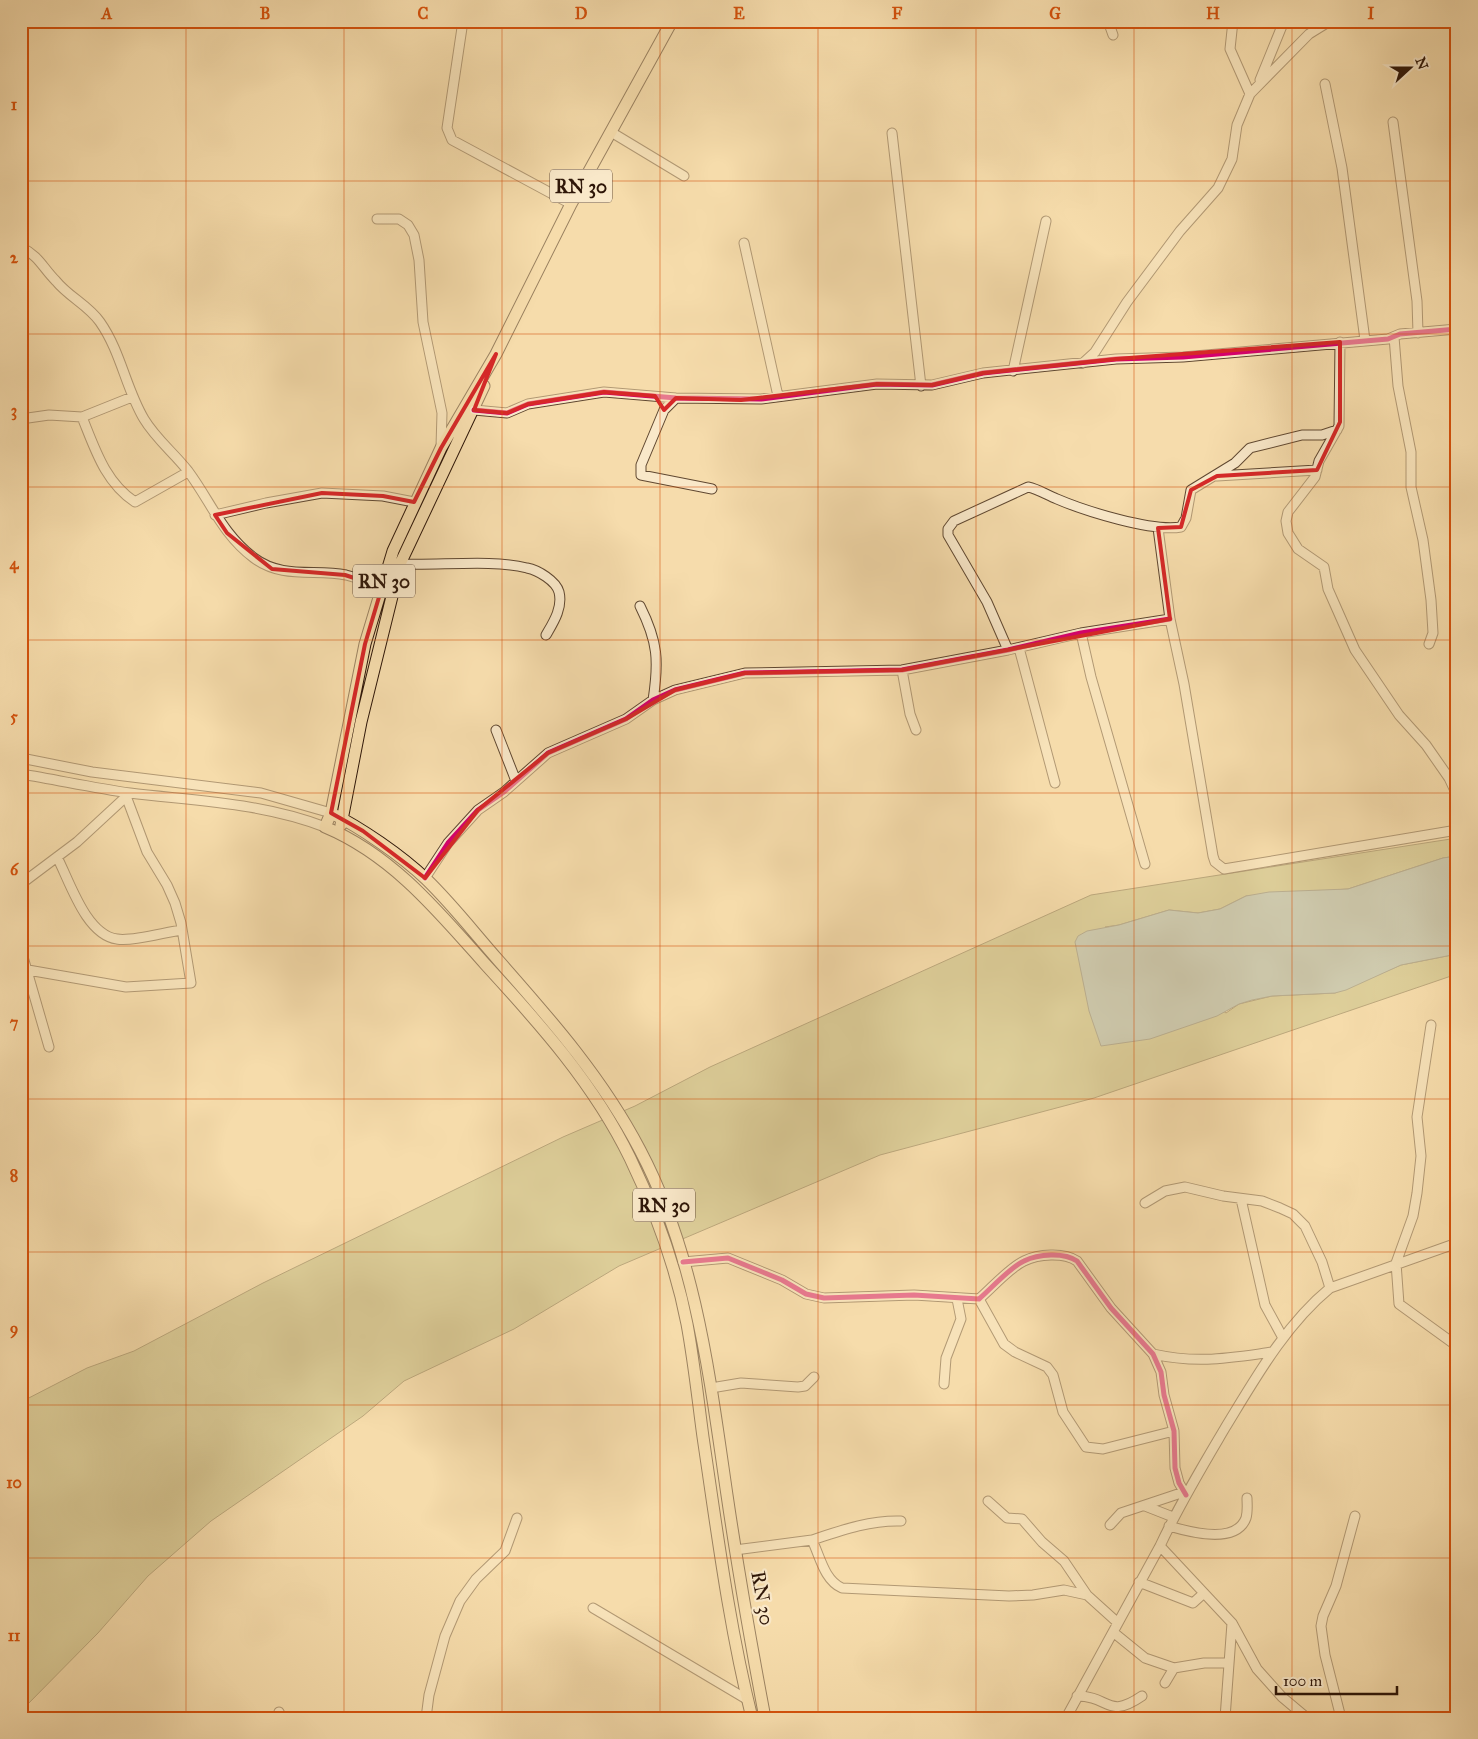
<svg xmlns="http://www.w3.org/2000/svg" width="1478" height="1739" font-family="'IM FELL Great Primer',serif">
<rect width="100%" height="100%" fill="#f6dcac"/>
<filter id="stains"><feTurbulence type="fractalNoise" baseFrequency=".004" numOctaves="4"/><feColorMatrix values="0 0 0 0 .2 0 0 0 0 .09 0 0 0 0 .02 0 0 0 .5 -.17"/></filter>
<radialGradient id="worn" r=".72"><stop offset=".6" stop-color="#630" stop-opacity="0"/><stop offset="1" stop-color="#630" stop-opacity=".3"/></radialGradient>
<path fill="#c2bf85" stroke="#786a46" d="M 1457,838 L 1457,856 L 1443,858 L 1348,889 L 1246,896 L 1220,909 L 1198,913 L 1169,910 L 1119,925 L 1105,927 L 1226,1013 L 1239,1004 L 1272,996 L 1335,993 L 1401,965 L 1457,954 L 1457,974 L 1094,1098 L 880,1155 L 619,1266 L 514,1329 L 404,1381 L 363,1416 L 211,1521 L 148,1576 L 98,1633 L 21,1711 L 21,1402 L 87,1368 L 134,1351 L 263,1283 L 563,1137 L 635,1106 L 710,1067 L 1091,895 Z"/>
<path fill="#a2b9b6" stroke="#747870" d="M 1457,856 L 1457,954 L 1401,965 L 1346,990 L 1335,993 L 1272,996 L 1252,1000 L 1239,1004 L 1217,1016 L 1150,1039 L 1101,1046 L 1089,1011 L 1075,942 L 1078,936 L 1087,931 L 1119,925 L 1169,910 L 1198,913 L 1220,909 L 1246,896 L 1269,892 L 1348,889 L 1443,858 Z"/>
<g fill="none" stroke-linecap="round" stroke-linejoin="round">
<g stroke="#604831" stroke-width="11">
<path id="minor" d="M 463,21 L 447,128 L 452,140 L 571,204
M 1108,21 L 1113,35
M 1233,21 L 1230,49 L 1250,94
M 1260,80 L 1284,21
M 1325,84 L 1342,168 L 1365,340
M 1393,122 L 1417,301 L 1418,333
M 611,132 L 684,176
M 892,133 L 921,386
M 377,219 L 399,219 L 408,225 L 414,235 L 419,260 L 423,322 L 442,413 L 441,447
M 744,243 L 778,396
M 21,247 C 40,257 42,267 56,281 C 69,297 88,305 100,322 C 121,352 126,389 144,419 C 156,439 174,453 188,471 C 211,502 222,534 254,558 C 282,579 314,569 346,575 C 358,578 370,583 382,587
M 1394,337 L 1398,386 L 1411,452 L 1411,487 L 1423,540 L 1431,600 L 1433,633 L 1429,644
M 1340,342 L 1339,426 L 1319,461 L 1315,477 L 1288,512 L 1286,521 L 1288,533 L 1298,549 L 1324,567 L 1328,589 L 1355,650 L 1399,715 L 1426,745 L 1449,778 L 1457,795
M 1083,363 L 1095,352 L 1127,302 L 1180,231 L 1218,188 L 1232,159 L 1237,125 L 1250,94 L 1309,34 L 1330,21
M 1013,371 L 1046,221
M 676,398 L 664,410 L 641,465 L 641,475 L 712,489
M 474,410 L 507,413 L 528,404 L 604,392 L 676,398 L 761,399 L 877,384 L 932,385 L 983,373 L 1116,359 L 1183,357 L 1388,339 L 1400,334 L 1457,329
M 82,417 C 95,449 105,482 135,502 L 188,472
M 21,419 L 49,415 L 82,417 L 132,397
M 1217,476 L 1317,470
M 215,515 L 266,503 L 322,493 L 383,496 L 414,502
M 1158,528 L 1170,619 L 1184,684 L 1213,856 L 1215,862 L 1224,869 L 1457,830
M 400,564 C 437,566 493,559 527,568 C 538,570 556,581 559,592 C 563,608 553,623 546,635
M 640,606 C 658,642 659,661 653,700
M 1081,633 L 1091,677 L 1145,864
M 1019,648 L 1055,783
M 1008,650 L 987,602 L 948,535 L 948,529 L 954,521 L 1028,487 C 1038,489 1047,495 1057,499 C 1085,511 1152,532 1181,527 L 1186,518 L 1191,490 L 1235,463 L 1250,448 L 1302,435 L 1322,435 L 1337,430
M 902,670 L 910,714 L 916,730
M 496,730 L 516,781
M 21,758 L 92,772 L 261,793 L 331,813
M 21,774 C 58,780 94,788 130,793 C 197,801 263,803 325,827
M 57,857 C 70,882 86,935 117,939 C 131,942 166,932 182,930
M 425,878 L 448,843 L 478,810 L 504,792 L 548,753 L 626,719 L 653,700 L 675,690 L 745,673 L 902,670 L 1008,650 L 1081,633 L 1170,619
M 21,884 L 77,842 L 130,793
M 21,950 L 49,1047
M 28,970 L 126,987 L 191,983 L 181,923 L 175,903 L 167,885 L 147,852 L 126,796
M 1241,1199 L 1265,1305 L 1283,1338
M 1145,1203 L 1165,1191 L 1185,1187 L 1223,1196 L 1262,1201 L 1280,1208 L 1293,1214 L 1305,1226 L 1322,1262 L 1330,1288
M 683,1262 L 728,1258 L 782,1280 L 806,1294 L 824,1298 L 914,1295 L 979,1299 C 992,1288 1009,1268 1024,1261 C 1038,1254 1064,1252 1077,1261 L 1111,1308 L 1153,1354 L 1161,1372 L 1164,1395 L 1174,1431 L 1175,1468 L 1179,1483 L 1186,1495
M 1396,1263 L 1413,1216 L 1417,1193 L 1421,1156 L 1417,1117 L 1431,1025
M 1396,1263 L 1399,1304 L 1457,1346
M 979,1299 L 1004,1344 L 1015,1352 L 1047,1367 L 1053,1375 L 1063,1412 L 1086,1447 L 1103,1449 L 1174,1431
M 1153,1354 C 1198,1364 1228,1358 1273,1352
M 944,1384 L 946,1358 L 961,1319 L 957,1299
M 711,1388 L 741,1383 L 798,1387 L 805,1386 L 814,1377
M 988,1501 L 1007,1518 L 1022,1519 L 1042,1542 L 1064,1561 L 1087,1595 L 1118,1623
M 1145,1506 L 1173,1517
M 1110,1525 L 1121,1513 L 1184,1492
M 1169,1526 C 1189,1532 1236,1545 1246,1518 C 1248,1511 1247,1504 1247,1498
M 812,1540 C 842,1530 870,1520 901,1521
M 1160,1546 L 1232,1623 L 1257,1669 L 1282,1697 L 1307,1718
M 735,1550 L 812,1540 C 820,1556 824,1580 842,1588 L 1009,1596 L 1033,1595 L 1064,1590 L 1087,1595
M 1139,1582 L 1193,1603 L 1204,1593
M 593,1608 L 748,1700
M 1113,1632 L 1145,1658 L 1174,1668 L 1204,1663 L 1229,1663
M 1165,1683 L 1174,1668
M 1077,1696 C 1110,1696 1107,1720 1142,1696
M 279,1712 L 282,1718
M 426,1718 L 429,1695 L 445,1636 L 460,1601 L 476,1579 L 505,1551 L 517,1518
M 1066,1718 L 1160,1546 C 1179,1505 1202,1467 1225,1428 C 1255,1379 1285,1325 1330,1288 L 1457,1243
M 1225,1718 L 1232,1623
M 1341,1718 L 1325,1655 L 1321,1626 L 1323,1616 L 1336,1586 L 1355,1516"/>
</g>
<g stroke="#2e1608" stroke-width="13">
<path id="major" d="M 672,21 L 571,204 L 496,354 L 441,448 L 393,551 L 365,644 L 331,813 L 325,827 C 392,855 438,911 485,964 C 540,1024 594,1084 630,1158 C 655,1210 676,1267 687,1324 C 694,1362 698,1400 703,1437 C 717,1531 729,1626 752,1718
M 331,813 C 360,827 402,856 426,879 C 452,904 475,934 499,961 C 552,1021 603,1079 640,1150 C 696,1256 710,1379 727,1495 C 738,1570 751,1644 765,1718
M 341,825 L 361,722 L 400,564 L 484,386"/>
</g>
<use href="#minor" stroke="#f9e8c9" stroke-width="9"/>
<use href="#major" stroke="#f6dcac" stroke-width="11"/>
<g stroke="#f9e8c9" stroke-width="8">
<path id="cycleway" d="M 474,410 L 507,413 L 528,404 L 604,392 L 676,398 L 761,399 L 877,384 L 932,385 L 983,373 L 1116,359 L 1183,357 L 1388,339 L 1400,334 L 1457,329
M 425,878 L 448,843 L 478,810 L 504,792 L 548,753 L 626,719 L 653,700 L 675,690 L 745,673 L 902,670 L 1008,650 L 1081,633 L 1170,619
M 683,1262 L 728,1258 L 782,1280 L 806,1294 L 824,1298 L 914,1295 L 979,1299 C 992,1288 1009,1268 1024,1261 C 1038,1254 1064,1252 1077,1261 L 1111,1308 L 1153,1354 L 1161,1372 L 1164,1395 L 1174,1431 L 1175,1468 L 1179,1483 L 1186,1495"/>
</g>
<use href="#cycleway" stroke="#d6006c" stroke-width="5"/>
</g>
<path d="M0 0H1478V1739H0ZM 1340,342 L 1340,422 L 1317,470 L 1217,476 L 1191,490 L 1181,527 L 1158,528 L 1170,619 L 902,670 L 745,673 L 675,690 L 626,719 L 548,753 L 478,810 L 425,878 L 363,831 L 331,813 L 365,644 L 382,587 L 345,575 L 272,569 L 227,533 L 215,515 L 322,493 L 383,496 L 414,502 L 441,448 L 496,354 L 474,410 L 507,413 L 528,404 L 604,392 L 655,396 L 664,410 L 676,398 L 741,400 L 877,384 L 932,385 L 983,373 L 1116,359 Z" fill="#f6dcac" fill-opacity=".55" fill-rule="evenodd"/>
<path fill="none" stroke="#d62828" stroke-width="4" stroke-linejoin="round" d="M 1340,342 L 1340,422 L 1317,470 L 1217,476 L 1191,490 L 1181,527 L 1158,528 L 1170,619 L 902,670 L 745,673 L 675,690 L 626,719 L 548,753 L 478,810 L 425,878 L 363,831 L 331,813 L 365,644 L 382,587 L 345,575 L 272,569 L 227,533 L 215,515 L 322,493 L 383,496 L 414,502 L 441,448 L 496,354 L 474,410 L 507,413 L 528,404 L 604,392 L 655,396 L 664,410 L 676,398 L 741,400 L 877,384 L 932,385 L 983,373 L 1116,359 Z"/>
<path fill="none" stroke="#d5520c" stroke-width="1" stroke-opacity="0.55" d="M 186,21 L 186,1718M 344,21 L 344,1718M 502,21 L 502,1718M 660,21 L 660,1718M 818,21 L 818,1718M 976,21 L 976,1718M 1134,21 L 1134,1718M 1292,21 L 1292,1718M 21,181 L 1457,181M 21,334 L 1457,334M 21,487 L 1457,487M 21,640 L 1457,640M 21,793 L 1457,793M 21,946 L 1457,946M 21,1099 L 1457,1099M 21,1252 L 1457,1252M 21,1405 L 1457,1405M 21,1558 L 1457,1558"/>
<g text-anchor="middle" stroke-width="4.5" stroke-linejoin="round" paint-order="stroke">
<g fill="#f9e8c9" stroke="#6b5542" stroke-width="1">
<rect x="550" y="169.5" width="62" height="33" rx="4"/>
<rect x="353" y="564.5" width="62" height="33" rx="4"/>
<rect x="633" y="1188.5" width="62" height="33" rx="4"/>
</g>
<g font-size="19" font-weight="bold" fill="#2e1608">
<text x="581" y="193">RN 30</text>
<text x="384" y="588">RN 30</text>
<text x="664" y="1212">RN 30</text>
</g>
<g font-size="20" fill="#2e1608" stroke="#f9e8c9">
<text transform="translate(763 1598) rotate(80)" y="7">RN 30</text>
</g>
</g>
<rect width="1478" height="1739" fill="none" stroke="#f6dcac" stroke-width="55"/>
<g transform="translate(1410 68) rotate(69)" stroke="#f9e8c9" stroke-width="4" paint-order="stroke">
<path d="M0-4L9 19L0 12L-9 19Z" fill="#2e1608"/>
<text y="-8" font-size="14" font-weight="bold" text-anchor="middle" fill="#2e1608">N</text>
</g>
<path d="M1276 1686v8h121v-8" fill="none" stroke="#2e1608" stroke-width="2.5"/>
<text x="1283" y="1686" font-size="15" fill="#2e1608" stroke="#f9e8c9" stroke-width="4" paint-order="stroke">100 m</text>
<rect x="28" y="28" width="1422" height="1684" fill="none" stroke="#d5520c" stroke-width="2"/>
<g font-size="16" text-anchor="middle" font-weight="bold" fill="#d5520c">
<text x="107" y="19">A</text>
<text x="265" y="19">B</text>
<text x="423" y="19">C</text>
<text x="581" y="19">D</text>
<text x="739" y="19">E</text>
<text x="897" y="19">F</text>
<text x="1055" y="19">G</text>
<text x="1213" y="19">H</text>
<text x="1371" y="19">I</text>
<text x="14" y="110">1</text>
<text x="14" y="263">2</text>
<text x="14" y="416">3</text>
<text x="14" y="569">4</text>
<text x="14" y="722">5</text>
<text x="14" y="875">6</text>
<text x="14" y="1028">7</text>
<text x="14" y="1181">8</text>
<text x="14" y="1334">9</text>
<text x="14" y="1488">10</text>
<text x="14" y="1641">11</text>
</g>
<rect width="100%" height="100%" filter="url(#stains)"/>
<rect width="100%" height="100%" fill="url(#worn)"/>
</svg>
